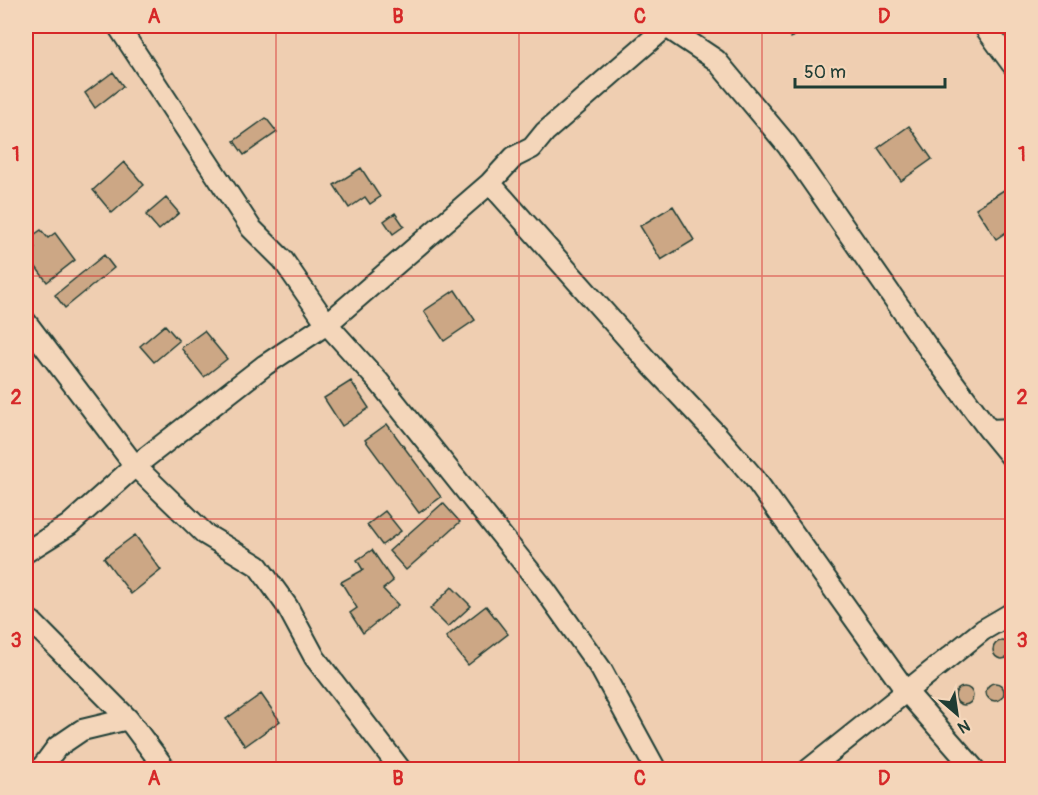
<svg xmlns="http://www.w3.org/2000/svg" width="1038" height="795" font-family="Pangolin,sans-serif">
<rect width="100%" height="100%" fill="#efceb1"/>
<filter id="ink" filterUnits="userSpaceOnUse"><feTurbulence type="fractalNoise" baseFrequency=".0167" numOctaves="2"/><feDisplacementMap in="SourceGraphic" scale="12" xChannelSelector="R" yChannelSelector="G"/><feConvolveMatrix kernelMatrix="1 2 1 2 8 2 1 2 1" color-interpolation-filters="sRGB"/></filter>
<g filter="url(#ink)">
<path fill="#cca785" stroke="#1f3d34" stroke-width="1.5" d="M 781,26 L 806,26 L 791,38 Z
M 113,72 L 123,86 L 95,108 L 85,93 Z
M 266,118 L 277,132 L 244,155 L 234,141 Z
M 909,126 L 932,159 L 901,181 L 878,148 Z
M 124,162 L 144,185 L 112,213 L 93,190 Z
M 361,168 L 380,197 L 370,204 L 365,197 L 349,208 L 334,185 Z
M 1010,186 L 1012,189 L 1012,228 L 996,239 L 976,208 Z
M 166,198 L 179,213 L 159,230 L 146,215 Z
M 673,206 L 694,240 L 661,260 L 640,226 Z
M 395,213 L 404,226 L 393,234 L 384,221 Z
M 41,230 L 48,238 L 55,233 L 75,260 L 47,282 L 27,255 L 35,248 L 28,239 Z
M 104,255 L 114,268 L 65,308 L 55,295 Z
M 455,290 L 475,320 L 444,341 L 424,311 Z
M 165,325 L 179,341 L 154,362 L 140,346 Z
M 204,331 L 227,359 L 204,377 L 181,348 Z
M 351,381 L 369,408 L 342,426 L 324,398 Z
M 387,424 L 441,497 L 419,513 L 365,440 Z
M 443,503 L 460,522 L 406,570 L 389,551 Z
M 385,511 L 401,531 L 382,545 L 367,525 Z
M 135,535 L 161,570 L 131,594 L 104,558 Z
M 372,550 L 393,581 L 383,589 L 398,605 L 363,633 L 350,613 L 357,608 L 341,582 L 363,570 L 357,560 Z
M 452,587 L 471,606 L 448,627 L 430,609 Z
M 486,606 L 508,634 L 468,665 L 446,637 Z
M993 650a9 9 0 1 1 18 0a9 9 0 1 1-18 0Z
M986 692a9 9 0 1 1 18 0a9 9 0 1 1-18 0Z
M955 696a9 9 0 1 1 18 0a9 9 0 1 1-18 0Z
M 261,694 L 280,721 L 245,746 L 226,719 Z"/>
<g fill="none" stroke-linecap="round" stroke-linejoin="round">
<g stroke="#1f3d34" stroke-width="24">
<path id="minor" d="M 118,26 L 251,228 L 283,260 L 327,324 L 379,382 L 545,590 L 601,669 L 656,770
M 665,26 L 716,60 L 787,145 L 933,355 L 989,430 L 1012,458
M 984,26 L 1012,64
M 490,183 L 652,366 L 718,436 L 755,479 L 906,691 L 975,770
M 26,322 L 135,466 L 205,534 L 258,566 L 287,606 L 315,658 L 401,770
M 989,430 L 1012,429
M 26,552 L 69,525 L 135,466 L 265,365 L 327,324 L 490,183 L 514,157 L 532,148 L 545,132 L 667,26
M 26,619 L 32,622 L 128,719 L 166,770
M 40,770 L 57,747 L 82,730 L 128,719
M 808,770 L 983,630 L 1012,613"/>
</g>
<use href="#minor" stroke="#f4d6ba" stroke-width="20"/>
</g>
</g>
<path fill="none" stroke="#d62828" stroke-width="1.5" stroke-opacity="0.55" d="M 276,26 L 276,770M 519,26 L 519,770M 762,26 L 762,770M 26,276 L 1012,276M 26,519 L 1012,519"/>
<rect width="1038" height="795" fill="none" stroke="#f4d6ba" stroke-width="66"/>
<g transform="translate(957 714) rotate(151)" stroke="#f4d6ba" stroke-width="4.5" paint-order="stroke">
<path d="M0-4.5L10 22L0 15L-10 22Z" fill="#1f3d34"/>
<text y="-9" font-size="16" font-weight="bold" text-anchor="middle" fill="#1f3d34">N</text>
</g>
<path d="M795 78v9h150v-9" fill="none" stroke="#1f3d34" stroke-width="3"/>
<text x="804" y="78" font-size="18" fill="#1f3d34" stroke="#f4d6ba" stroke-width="4.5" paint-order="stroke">50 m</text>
<rect x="33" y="33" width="972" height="729" fill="none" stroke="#d62828" stroke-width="2"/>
<g font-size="20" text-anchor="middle" font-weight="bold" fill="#d62828">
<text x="154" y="23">A</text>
<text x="398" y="23">B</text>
<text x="640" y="23">C</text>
<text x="884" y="23">D</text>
<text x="16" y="161">1</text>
<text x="1022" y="161">1</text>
<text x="16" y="404">2</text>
<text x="1022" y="404">2</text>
<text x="16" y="647">3</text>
<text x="1022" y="647">3</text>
<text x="154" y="785">A</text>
<text x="398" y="785">B</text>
<text x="640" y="785">C</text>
<text x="884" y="785">D</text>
</g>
</svg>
